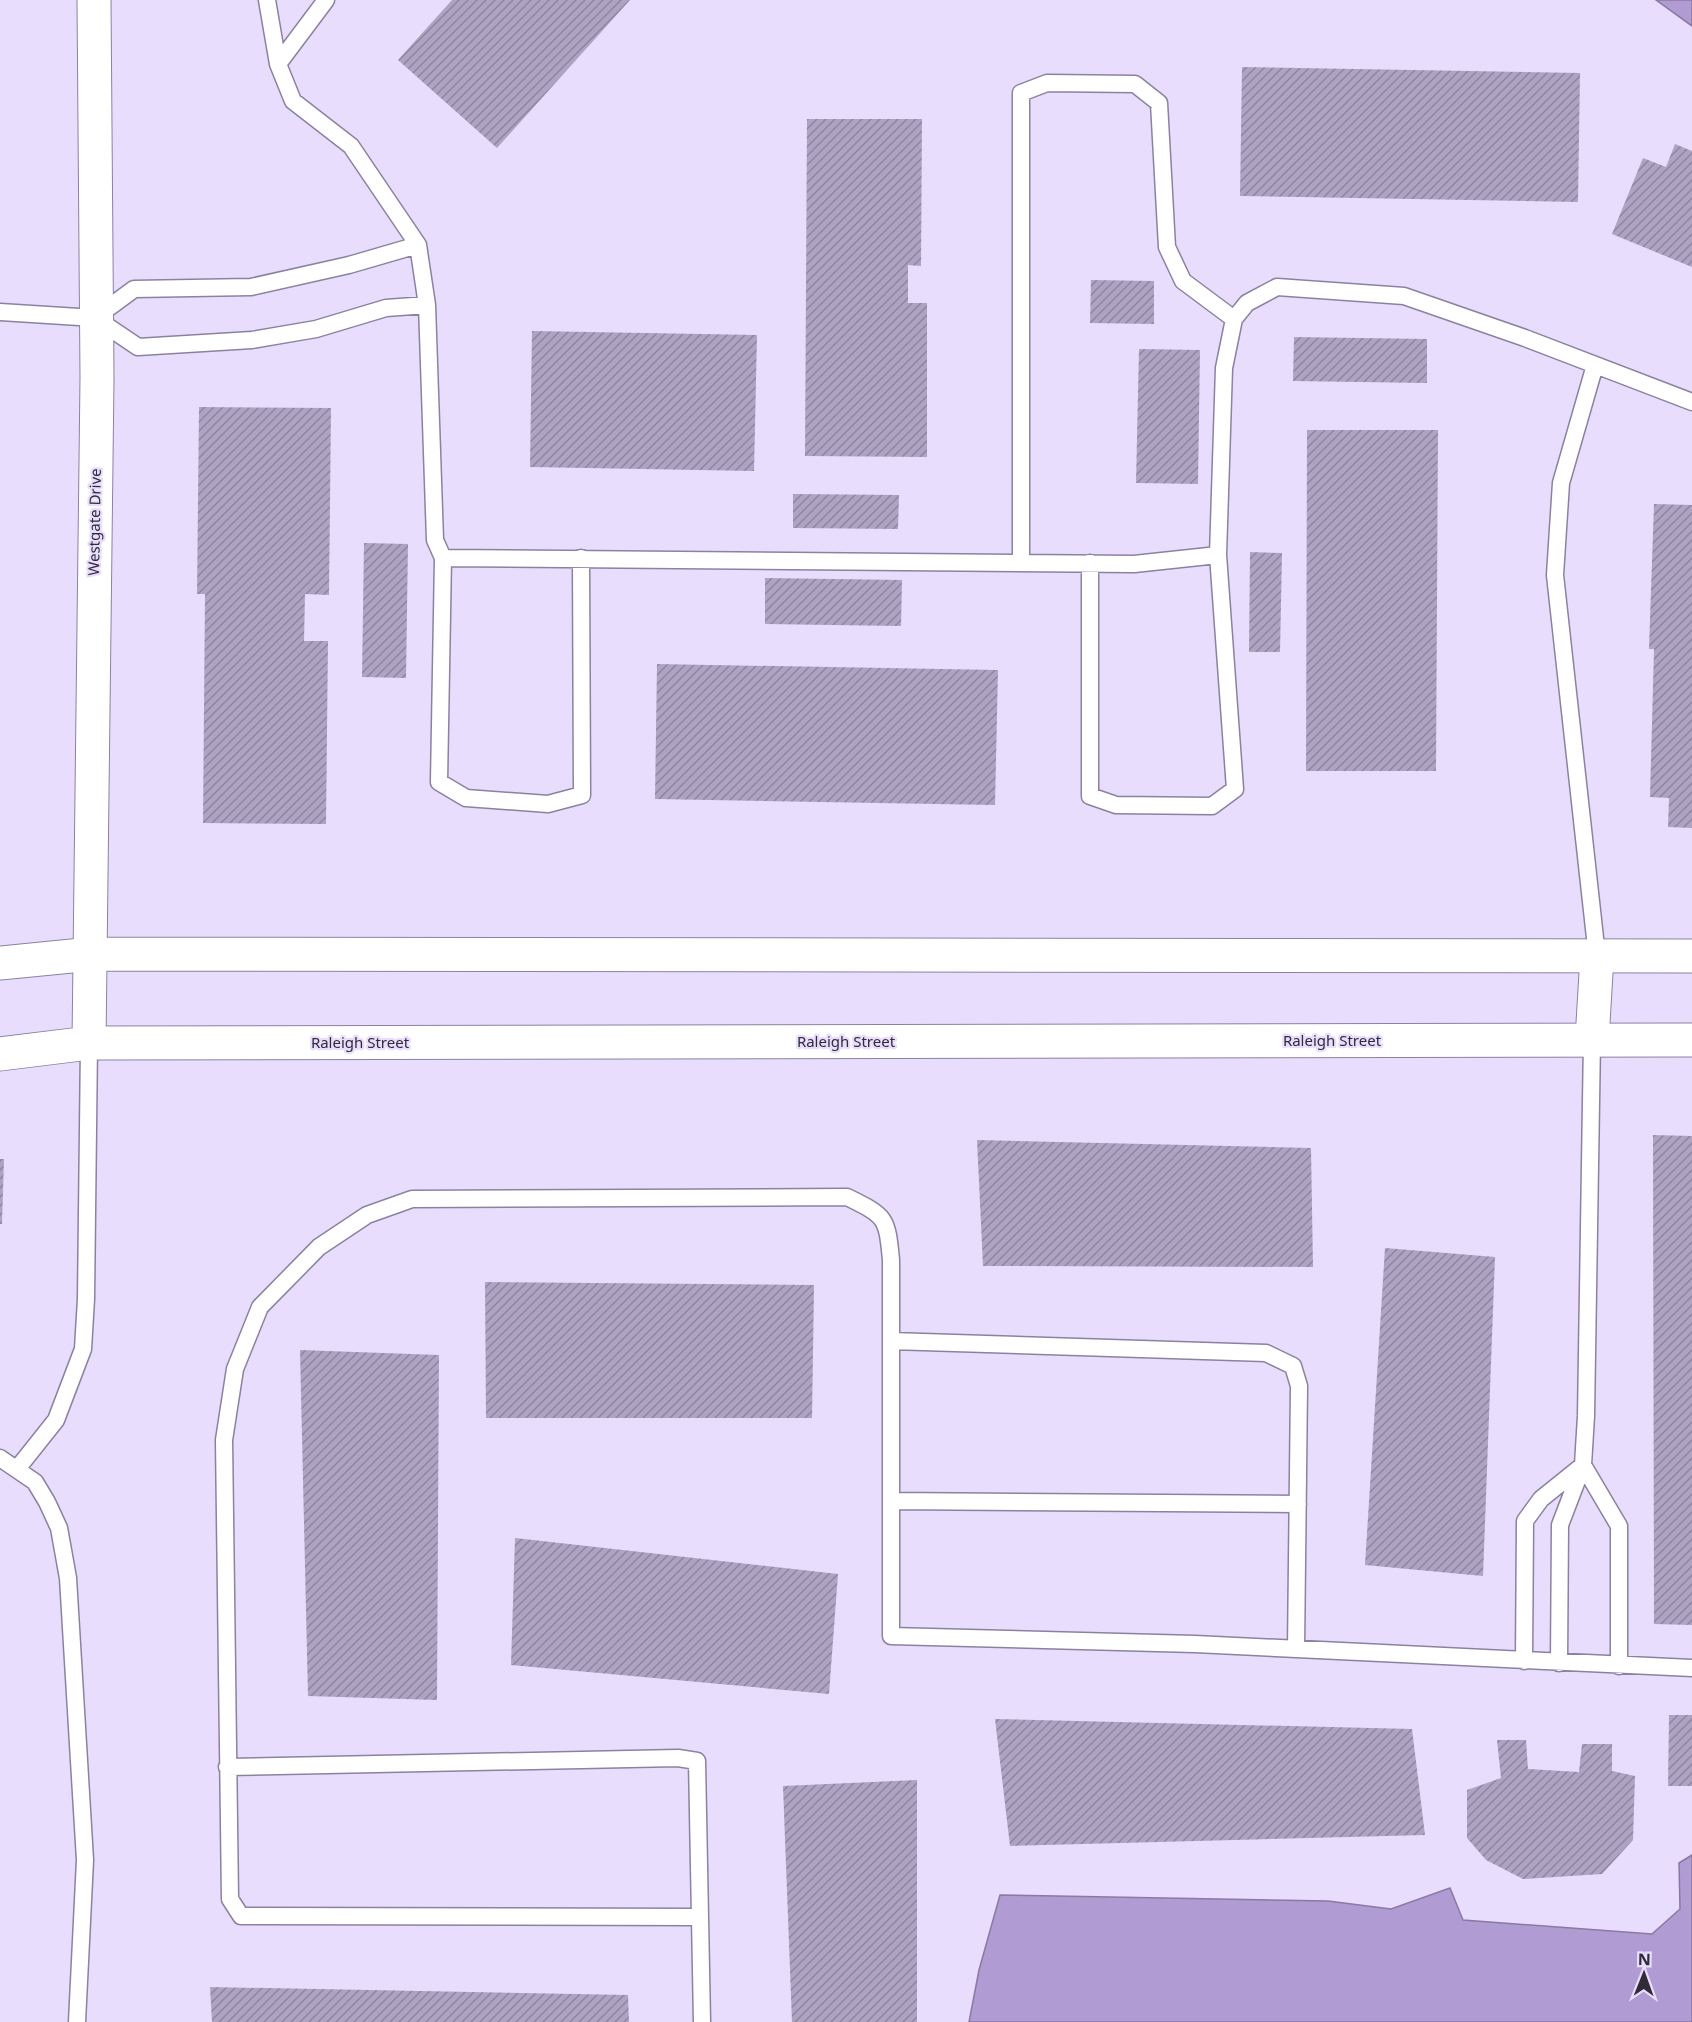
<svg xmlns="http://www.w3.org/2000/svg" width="1692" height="2022" font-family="'Noto Sans',sans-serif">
<defs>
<pattern id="building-hatch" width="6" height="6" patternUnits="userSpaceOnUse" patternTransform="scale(1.5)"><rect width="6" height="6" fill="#aea3c2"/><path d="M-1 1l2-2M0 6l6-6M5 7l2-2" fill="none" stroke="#8e859e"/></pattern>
</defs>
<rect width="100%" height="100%" fill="#e9ddfe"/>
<path fill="#b09bd2" stroke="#8a79a4" stroke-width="1.5" d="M 1656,0 L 1692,0 L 1692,26 Z
M 1692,1855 L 1692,2022 L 969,2022 L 979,1970 L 1000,1895 L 1328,1901 L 1391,1909 L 1450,1888 L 1463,1920 L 1652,1934 L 1680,1909 L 1679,1863 Z"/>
<path fill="url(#building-hatch)" d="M 452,0 L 630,0 L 497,148 L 398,60 Z
M 1242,67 L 1580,73 L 1578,202 L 1240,196 Z
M 807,119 L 922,119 L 921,266 L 908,265 L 908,303 L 927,303 L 927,457 L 805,456 Z
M 1675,144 L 1692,151 L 1692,267 L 1612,234 L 1643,158 L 1666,167 Z
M 1091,280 L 1154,281 L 1154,324 L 1090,323 Z
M 532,331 L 757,335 L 754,471 L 530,467 Z
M 1294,337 L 1427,339 L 1427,383 L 1293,381 Z
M 1139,349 L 1200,350 L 1198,484 L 1136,483 Z
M 199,407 L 331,408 L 329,595 L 305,594 L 304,641 L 328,641 L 326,824 L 203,823 L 205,594 L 197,594 Z
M 1307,430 L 1438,430 L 1436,771 L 1306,771 Z
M 793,494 L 899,495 L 898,529 L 793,528 Z
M 1654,504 L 1692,505 L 1692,828 L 1668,827 L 1669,798 L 1650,797 L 1654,649 L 1649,649 Z
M 364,543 L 408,544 L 406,678 L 362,677 Z
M 1250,552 L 1282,553 L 1280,652 L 1249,652 Z
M 765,578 L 902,580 L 901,626 L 765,624 Z
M 657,664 L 998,670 L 995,805 L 655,799 Z
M 1653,1135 L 1692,1136 L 1692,1625 L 1654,1624 Z
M 977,1140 L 1311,1148 L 1313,1267 L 983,1266 Z
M 0,1159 L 4,1159 L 2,1224 L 0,1224 Z
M 1385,1248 L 1495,1257 L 1483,1576 L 1365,1565 Z
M 485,1282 L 814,1285 L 812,1418 L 486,1418 Z
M 300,1350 L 439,1355 L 437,1700 L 308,1696 Z
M 515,1538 L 838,1574 L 829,1694 L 511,1665 Z
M 1669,1715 L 1692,1715 L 1692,1786 L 1668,1786 Z
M 995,1719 L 1412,1729 L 1425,1835 L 1010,1846 Z
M 1497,1740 L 1526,1740 L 1528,1769 L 1579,1772 L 1582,1744 L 1612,1744 L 1612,1771 L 1635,1776 L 1633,1840 L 1602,1874 L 1523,1879 L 1486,1860 L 1467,1838 L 1467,1790 L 1501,1778 Z
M 917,1780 L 917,2022 L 792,2022 L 783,1786 Z
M 210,1987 L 628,1995 L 629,2022 L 212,2022 Z"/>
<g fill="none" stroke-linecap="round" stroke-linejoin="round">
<g stroke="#8d81a0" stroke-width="19">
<path id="service" d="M 267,0 L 278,64 L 293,101 L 351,146 L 418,245 L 427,305 L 435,540 L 443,558 L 1134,564 L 1218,555 L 1224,368 L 1234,319 L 1247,303 L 1277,287 L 1404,296 L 1525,338 L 1692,402
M 278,64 L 326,0
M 0,312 L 95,318 L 138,347 L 252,340 L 316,329 L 386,308 L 427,305
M 96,317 L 134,289 L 251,287 L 349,265 L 418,245
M 1595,365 L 1561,483 L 1555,575 L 1597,956
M 443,558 L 439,782 L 466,798 L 548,804 L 582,795 L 581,558
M 1021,562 L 1021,93 L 1047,83 L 1135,84 L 1159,103 L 1167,247 L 1183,281 L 1234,319
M 1090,563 L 1090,796 L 1116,805 L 1212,806 L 1235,789 L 1218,555
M 891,1341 L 1266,1353 L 1293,1366 L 1299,1386 L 1296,1649
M 0,1458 L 35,1482 L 47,1502 L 59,1528 L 68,1578 L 85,1860 L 77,2022
M 1583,1465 L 1619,1526 L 1619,1666
M 17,1469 L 56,1420 L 83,1349 L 86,1299 L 89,1043
M 891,1501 L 1298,1504
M 1524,1661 L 1525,1521 L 1541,1499 L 1582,1466
M 1559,1663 L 1560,1525 L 1583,1465 L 1586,1416 L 1592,1040
M 227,1767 L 678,1758 L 697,1761 L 702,2022
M 699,1917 L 241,1916 L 230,1899 L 224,1440 L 235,1369 L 260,1307 L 319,1247 L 367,1215 L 412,1199 L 847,1197 C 886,1216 887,1217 891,1260 L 891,1636 L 1195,1644 L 1692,1668"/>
</g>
<g stroke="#8d81a0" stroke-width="35">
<path id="minor" d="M 1592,1040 L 1597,956"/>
</g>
<g stroke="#8d81a0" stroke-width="35">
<path id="tertiary" d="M 0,963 L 92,954 L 1692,956
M 89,1043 L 97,378 L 94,0
M 0,1054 L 89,1043 L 1692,1040"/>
</g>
<use href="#service" stroke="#fff" stroke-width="16"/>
<use href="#minor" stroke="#fff" stroke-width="33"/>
<use href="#tertiary" stroke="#fff" stroke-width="33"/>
</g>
<g text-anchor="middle" stroke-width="4.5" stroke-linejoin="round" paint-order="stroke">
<g font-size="15" fill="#302b37" stroke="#e9ddfe">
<text transform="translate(95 522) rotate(-89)" y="5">Westgate Drive</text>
<text x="1332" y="1046">Raleigh Street</text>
<text x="846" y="1047">Raleigh Street</text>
<text x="360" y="1048">Raleigh Street</text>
</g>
</g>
<g transform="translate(1644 1974) rotate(1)" stroke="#e9ddfe" stroke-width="4.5" paint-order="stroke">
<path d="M0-4.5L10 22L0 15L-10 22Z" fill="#302b37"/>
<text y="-9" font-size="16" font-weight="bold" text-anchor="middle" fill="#302b37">N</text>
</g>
</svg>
